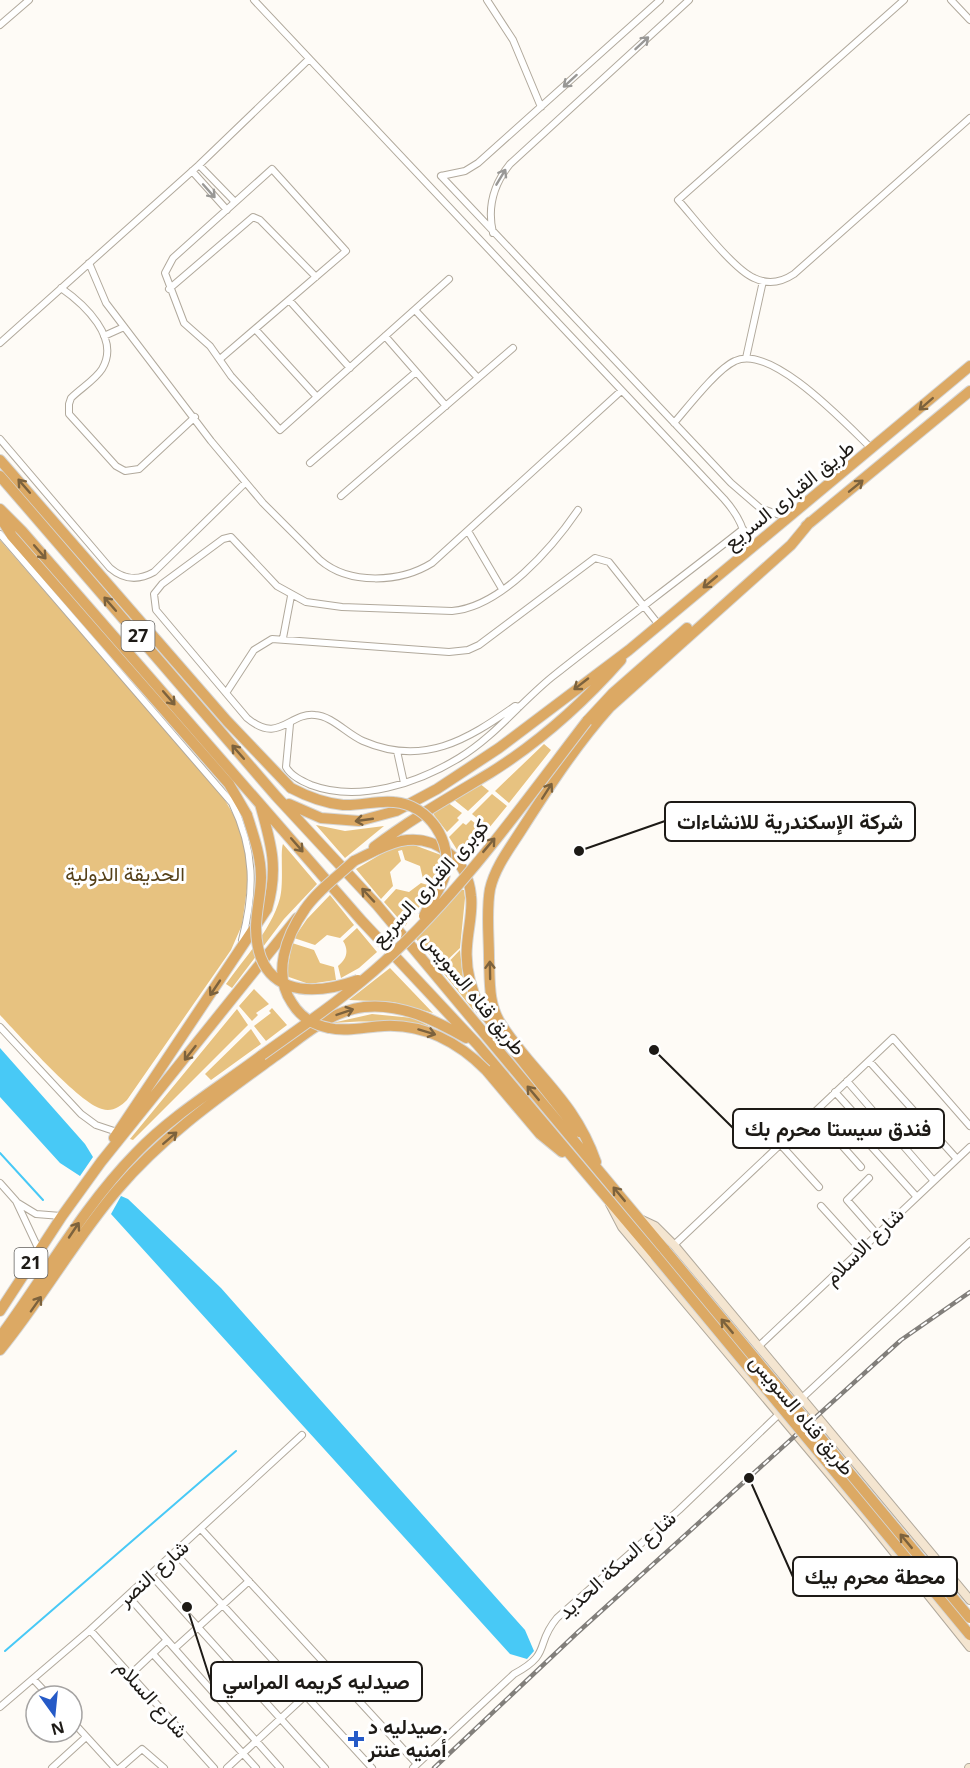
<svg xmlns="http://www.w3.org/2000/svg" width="970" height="1768" font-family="'Open Sans',Vazirmatn,sans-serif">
<rect width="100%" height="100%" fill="#fefbf6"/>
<path fill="#e7c280" d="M 0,540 L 222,795 L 240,826 L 250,866 L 242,925 L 231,950 L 127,1100 C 120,1107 112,1112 102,1109 C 80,1104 18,1034 0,1015 Z
M 544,744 L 551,750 L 509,803 L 495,791 Z
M 479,783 L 489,791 L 468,811 L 453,799 Z
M 492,794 L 507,806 L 489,828 L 472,814 Z
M 447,802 L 462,813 L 457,818 L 459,820 L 447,832 L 431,811 Z
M 471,820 L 486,832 L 464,861 L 449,837 L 463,823 L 466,825 Z
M 316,825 L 345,831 L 384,826 L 345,858 Z
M 283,844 L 317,884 L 284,919 L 232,988 L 226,984 C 244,958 272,929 280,898 C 284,883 280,851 283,844 Z
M 414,845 L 441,855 L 436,882 L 423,879 L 420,866 L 405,860 L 402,850 L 398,851 L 401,861 L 390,872 L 393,886 L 381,899 L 356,869 L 393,847 Z
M 421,883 L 434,887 L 405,926 L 384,902 L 396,889 L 409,892 Z
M 458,889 L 464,890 L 465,898 L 460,948 L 440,967 L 416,939 Z
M 330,895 L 354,925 L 340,938 L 327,935 L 315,945 L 294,938 L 307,919 Z
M 357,928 L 377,952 L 359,968 L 341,978 L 338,966 C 347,959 349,950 343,941 Z
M 292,943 L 314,950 L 320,963 L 334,967 L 336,980 L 309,984 L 286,976 Z
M 460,950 L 463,978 L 474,1011 L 441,970 Z
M 390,968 L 433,1013 L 393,1002 L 349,1000 Z
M 254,989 L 269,1004 L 256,1013 L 258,1015 L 252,1021 L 239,1006 Z
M 272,1008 L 287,1025 L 266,1041 L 254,1026 L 271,1013 L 269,1011 Z
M 237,1009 L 248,1025 L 133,1140 L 130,1139 Z
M 372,1014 L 413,1018 L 451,1037 C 413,1020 372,1020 332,1023 Z
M 251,1029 L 261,1044 L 211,1080 L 205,1074 Z"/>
<path fill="#48c9f6" d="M 0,1048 L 85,1144 L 93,1157 L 80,1176 L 60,1163 L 0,1097 Z
M 121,1196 L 128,1199 L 221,1288 L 525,1630 L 534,1651 L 527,1659 L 510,1654 L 111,1214 Z"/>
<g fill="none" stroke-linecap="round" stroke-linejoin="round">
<path stroke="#48c9f6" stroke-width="2" d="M 0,1153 L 43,1200
M 5,1651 L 236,1451"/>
<g stroke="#b1a99c" stroke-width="8">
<path id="street" d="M 254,0 L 724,499 C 738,515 747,531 746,553
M 487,0 L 513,40 L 541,107
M 904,0 L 678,200 C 695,219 733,269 754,278 C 768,285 782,282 794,274 L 970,118
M 951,0 L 970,20
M 0,25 L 29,0
M 199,165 L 235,202
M 192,171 L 227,210
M 441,176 L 731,483 L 760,508 L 788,518
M 441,176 L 465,171 L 478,163 L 660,0
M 493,233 C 487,207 493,185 510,164 L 689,0
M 89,263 L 106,303 L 211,441 L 263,503 L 320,560 C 349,585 400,583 432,563 L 621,391
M 61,288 C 84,304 121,338 102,369 C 95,380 81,388 71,398 L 69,404 L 69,414 L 116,466 L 125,471 L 139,469 L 195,417
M 169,289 L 253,217 L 260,220 L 316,277
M 289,300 L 350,368
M 415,310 L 478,378
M 255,329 L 317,397
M 104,336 L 124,327
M 385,336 L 446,406
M 0,343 L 199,165 L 309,59
M 746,358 L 763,281
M 220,359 L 346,251 L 272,169 L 173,258 L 165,273 L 184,323 L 210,346 L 231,376 L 280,430 L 449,279
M 674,423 C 688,407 717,369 735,361 C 771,343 847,425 872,449
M 0,439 L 110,568 C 124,580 138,581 154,572 L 245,483
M 310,463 L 416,372
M 341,496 L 513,348
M 468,531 L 502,589
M 0,534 L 232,803 C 255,850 255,891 242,940
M 283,638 L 291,596
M 226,693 L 254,650 L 272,639 L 449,652 L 468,650 L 479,645 L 595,558 L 609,562 L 659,625
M 519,707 L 515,706 C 467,740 423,767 363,741 C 347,734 332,716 315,715 C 289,712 279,745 247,718 L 156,610 L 154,594 L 162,584 L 223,539 L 231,537 L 277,586 L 306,602 L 342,607 L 452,611 C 501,607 552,548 578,510
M 290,724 L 286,767 C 291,776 302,781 311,785 C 359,803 418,783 459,758 C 495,736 520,703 552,677 C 615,627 680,579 743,529
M 397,751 L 404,783
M 0,1027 L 81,1114 L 96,1125 L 117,1132
M 869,1061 L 957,1159
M 847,1081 L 933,1180
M 835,1092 L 863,1123 L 859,1130
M 813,1113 L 861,1167
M 780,1144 L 819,1187
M 870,1145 L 916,1196
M 869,1178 L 847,1200 L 876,1233
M 0,1183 L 16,1201 L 39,1250
M 18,1203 L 36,1214 L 61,1216
M 821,1206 L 860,1249
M 674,1245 L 893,1038 L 970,1126
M 759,1346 L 970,1147
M 802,1398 L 970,1242
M 201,1529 L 417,1764
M 175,1553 L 372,1768
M 151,1575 L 325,1768
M 128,1596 L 280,1768
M 90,1630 L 214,1768
M 175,1648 L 249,1581
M 153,1654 L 256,1768
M 130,1675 L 167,1640
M 34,1680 L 49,1696
M 0,1707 L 90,1630 L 302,1435
M 72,1721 L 115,1768
M 52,1768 L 86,1737
M 120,1768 L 142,1749 L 164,1768
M 227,1768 L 331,1672
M 413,1768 L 514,1674 C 553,1653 534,1645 557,1618 L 679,1510 L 777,1416"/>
</g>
<g stroke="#b1a99c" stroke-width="10">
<path id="secondary" d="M 610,1204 L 622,1227 L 869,1521 L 970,1647
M 640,1219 L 655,1226 L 674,1245 L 970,1600
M 969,1768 L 970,1768"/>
</g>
<g stroke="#d6d6d5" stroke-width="12">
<path id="highway" d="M 0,460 L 227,721 L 291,788
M 0,476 L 276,796 L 377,905 L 665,1250
M 0,509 L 22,531 L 361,920 L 477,1044 L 656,1256
M 0,517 L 12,536 L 229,784 L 247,815
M 806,526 L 970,391
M 587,721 L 613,693 L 687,628
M 289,804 L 321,818 L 359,821 L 396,811 L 437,789 L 499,748 L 629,650 L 970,366
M 374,847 C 411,819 450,797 490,773 C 538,743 584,702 621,660
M 354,861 C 369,854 384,845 401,841 C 436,834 468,860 471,896 C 473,912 468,929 467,946 C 465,968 471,989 480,1008 L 579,1132
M 486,1070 L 540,1134 L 562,1152
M 114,1138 L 267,909 C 279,868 271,843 260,804
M 596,1162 C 574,1099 535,1076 501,1024 C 488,1004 490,981 489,958 C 489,936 486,911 490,889 C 495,867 510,848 522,829 C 549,787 576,745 610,707 L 791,545 L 810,522
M 0,1311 L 62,1216 L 101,1162 L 297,918
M 0,1337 C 45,1276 83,1207 136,1153 C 172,1115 221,1086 262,1055
M 0,1350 C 42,1299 75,1239 118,1189 C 162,1137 219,1097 274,1057 C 301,1038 329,1011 364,1007 C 401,1003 435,1020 466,1038"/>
</g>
<use href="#street" stroke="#fff" stroke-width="6"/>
<use href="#secondary" stroke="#f4e5d0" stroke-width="8"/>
<use href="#highway" stroke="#dca964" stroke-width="10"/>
<g stroke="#827f7b" stroke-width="4.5">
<path id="rail" d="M 434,1768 L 577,1633 L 901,1340 L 970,1292"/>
</g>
<use href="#rail" stroke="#fff" stroke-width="2" stroke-dasharray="7" stroke-linecap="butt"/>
<g stroke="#d6d6d5" stroke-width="12" stroke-linecap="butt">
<path id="highway-bridge" d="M 291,788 C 308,797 324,803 343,805 C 360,806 377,800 394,802 C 429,805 453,841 445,875 C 441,890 430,901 424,916
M 247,815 C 253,834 261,856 261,877 C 261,894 256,911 256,928 C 257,994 308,998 358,980
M 354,861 C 338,876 317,891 305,909 C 286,936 272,974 292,1003 C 300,1016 313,1025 329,1028 C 346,1032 366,1027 384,1026 C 423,1024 458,1042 486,1070
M 262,1055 C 304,1025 347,996 385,961 C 462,891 524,803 587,721
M 665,1250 L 970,1618
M 656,1256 L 970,1635"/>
</g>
<use href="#highway-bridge" stroke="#dca964" stroke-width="10"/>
</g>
<defs><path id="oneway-shaft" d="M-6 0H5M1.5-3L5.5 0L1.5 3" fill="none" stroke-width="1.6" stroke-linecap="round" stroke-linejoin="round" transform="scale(1.5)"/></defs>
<g stroke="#999896">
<use href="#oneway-shaft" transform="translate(642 43) rotate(-43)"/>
<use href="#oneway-shaft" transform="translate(570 81) rotate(138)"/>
<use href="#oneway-shaft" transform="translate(501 177) rotate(-59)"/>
<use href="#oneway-shaft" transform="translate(209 191) rotate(48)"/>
</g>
<g stroke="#7c623d">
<use href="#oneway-shaft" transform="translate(926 404) rotate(139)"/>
<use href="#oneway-shaft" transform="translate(24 486) rotate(-131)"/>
<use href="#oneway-shaft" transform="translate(856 486) rotate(-39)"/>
<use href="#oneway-shaft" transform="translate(40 552) rotate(49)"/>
<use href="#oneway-shaft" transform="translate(710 582) rotate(140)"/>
<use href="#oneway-shaft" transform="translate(110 604) rotate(-131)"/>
<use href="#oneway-shaft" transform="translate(581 684) rotate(142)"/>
<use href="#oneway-shaft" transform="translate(169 698) rotate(49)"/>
<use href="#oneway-shaft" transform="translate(238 752) rotate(-131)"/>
<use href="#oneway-shaft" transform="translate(547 791) rotate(-57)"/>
<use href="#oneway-shaft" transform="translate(364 820) rotate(172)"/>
<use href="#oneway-shaft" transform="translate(297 845) rotate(49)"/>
<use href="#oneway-shaft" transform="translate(489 845) rotate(-50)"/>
<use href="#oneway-shaft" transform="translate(368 895) rotate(-133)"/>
<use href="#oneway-shaft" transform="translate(490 970) rotate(-91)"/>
<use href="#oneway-shaft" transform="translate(215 988) rotate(124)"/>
<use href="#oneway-shaft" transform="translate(345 1012) rotate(-19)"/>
<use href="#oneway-shaft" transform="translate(427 1032) rotate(17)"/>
<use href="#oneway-shaft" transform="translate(190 1053) rotate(128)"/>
<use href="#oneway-shaft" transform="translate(533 1093) rotate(-130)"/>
<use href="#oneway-shaft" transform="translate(170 1138) rotate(-41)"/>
<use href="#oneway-shaft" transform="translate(619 1194) rotate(-130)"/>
<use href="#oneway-shaft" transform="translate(74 1230) rotate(-56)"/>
<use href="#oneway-shaft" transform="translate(36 1304) rotate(-55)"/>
<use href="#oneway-shaft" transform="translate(727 1326) rotate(-130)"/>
<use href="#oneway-shaft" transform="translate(906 1541) rotate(-130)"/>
</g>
<path fill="#255ac7" stroke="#fff" stroke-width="2" d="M353 1730h6v6h6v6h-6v6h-6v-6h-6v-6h6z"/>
<g text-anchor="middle" stroke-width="6" stroke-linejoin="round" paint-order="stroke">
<g fill="#fff" stroke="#615f5c" stroke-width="1.5">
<rect x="121.5" y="621" width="33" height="30" rx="4.5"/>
<rect x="14.5" y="1248" width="33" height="30" rx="4.5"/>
</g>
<g font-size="18" font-weight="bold" fill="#1d1a16">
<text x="138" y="642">27</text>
<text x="31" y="1269">21</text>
</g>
<g font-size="20" fill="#1d1a16" stroke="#fff">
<text transform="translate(789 495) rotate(-39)" y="7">طريق القبارى السريع</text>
<text transform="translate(430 883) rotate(-48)" y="7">كوبرى القبارى السريع</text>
<text transform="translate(474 994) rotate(51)" y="7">طريق قناه السويس</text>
<text transform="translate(864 1246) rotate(-44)" y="7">شارع الاسلام</text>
<text transform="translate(802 1415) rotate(50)" y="7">طريق قناه السويس</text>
<text transform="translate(617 1565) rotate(-42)" y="7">شارع السكة الحديد</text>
<text transform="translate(153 1573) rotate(-42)" y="7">شارع النصر</text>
<text transform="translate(152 1699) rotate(48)" y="7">شارع السلام</text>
</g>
<g font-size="20" fill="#564119" stroke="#fff">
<text x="125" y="881">الحديقة الدولية</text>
</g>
<g font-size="20" font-weight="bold" fill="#1d1a16" stroke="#fff" text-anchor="start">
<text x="368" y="1734">صيدليه د.<tspan x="368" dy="23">أمنيه عنتر</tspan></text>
</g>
</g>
<path fill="none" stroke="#1d1a16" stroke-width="2" d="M579 851L665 821M654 1050L733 1128M749 1478L793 1577M187 1607L211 1682"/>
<g fill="#1d1a16" stroke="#fff" stroke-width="2">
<circle cx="579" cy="851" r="6"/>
<circle cx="654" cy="1050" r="6"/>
<circle cx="749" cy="1478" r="6"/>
<circle cx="187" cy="1607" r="6"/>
</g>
<g fill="#fff" stroke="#1d1a16" stroke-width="2">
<rect x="665" y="802" width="250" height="39" rx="6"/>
<rect x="733" y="1109" width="211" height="39" rx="6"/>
<rect x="793" y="1557" width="164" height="39" rx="6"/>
<rect x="211" y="1662" width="211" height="39" rx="6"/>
</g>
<g font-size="21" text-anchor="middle" font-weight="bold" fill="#1d1a16">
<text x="790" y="829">شركة الإسكندرية للانشاءات</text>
<text x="838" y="1136">فندق سيستا محرم بك</text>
<text x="875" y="1584">محطة محرم بيك</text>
<text x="316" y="1689">صيدليه كريمه المراسي</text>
</g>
<g transform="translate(54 1714) rotate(165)"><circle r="28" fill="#ffffff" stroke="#a5a3a2" stroke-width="1.5"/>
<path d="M0-4.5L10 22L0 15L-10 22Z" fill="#255ac7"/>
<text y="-9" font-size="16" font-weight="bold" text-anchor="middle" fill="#1d1a16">N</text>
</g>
</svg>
